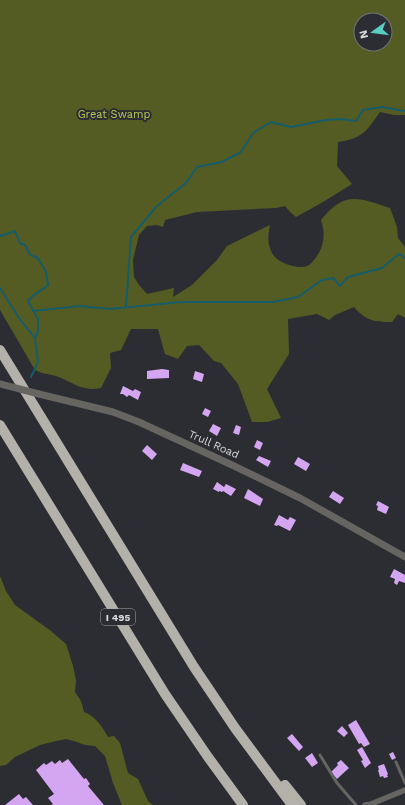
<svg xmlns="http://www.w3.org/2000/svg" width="405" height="805" font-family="'Work Sans',sans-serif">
<rect width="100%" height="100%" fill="#2c2d32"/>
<path fill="#555c23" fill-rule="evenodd" d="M 0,0 L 405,0 L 405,115 L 394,115 L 380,112 C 366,132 363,138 338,142 L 337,166 L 352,184 L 323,202 L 296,217 L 290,212 L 285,206 L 276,208 L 197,212 L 165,220 L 163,227 L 157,225 L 147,226 L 139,235 L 133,260 L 134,277 L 139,285 L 147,294 L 174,288 L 173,297 L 192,285 L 217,260 L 227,246 L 270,225 C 268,235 267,243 272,253 C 276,262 297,270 307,266 C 310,265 312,262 314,260 C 324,248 326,235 321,220 C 344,191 358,197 390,208 L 397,227 L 398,238 L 405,247 L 405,318 L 398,314 L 392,322 C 375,322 366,321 354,307 L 335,315 L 329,320 L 317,314 L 288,319 L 289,354 L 267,389 L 281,418 L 267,422 L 252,422 L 238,384 L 221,363 L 214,361 L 199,345 L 187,346 L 178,359 L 165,354 L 158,329 L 131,329 L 121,350 L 110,353 L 111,368 L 101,388 C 80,392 74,382 56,376 C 49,374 42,374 35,370 L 0,310 ZM 361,20 L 385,20 L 385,44 L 361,44 Z
M 0,576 L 6,591 L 15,605 L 51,631 L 66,644 L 73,666 L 76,680 L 75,692 L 81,701 L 84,712 C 95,716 102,726 108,737 L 114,736 L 120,743 L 128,773 L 138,779 L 148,801 L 153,805 L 122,805 L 113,783 L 105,756 L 95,746 L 85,745 L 74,741 L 66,739 L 56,741 L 40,745 L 15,757 L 6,765 L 0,766 Z"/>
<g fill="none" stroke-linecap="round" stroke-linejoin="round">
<path stroke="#165c69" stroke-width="2" d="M 0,235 L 1,236 L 15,231 L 20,243 L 25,245 L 30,255 L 38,258 L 46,272 L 48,285 C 41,292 35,292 28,301 L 38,319 L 38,331 L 35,338 L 38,362 L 31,377
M 0,288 L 19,318 L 35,338
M 126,307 L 131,237 L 157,206 L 186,183 L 197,167 L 222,162 L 241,152 L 253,133 L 271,122 L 291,127 L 326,120 L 340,119 L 356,121 L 363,110 L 382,107 L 405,111
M 33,311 L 80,306 L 110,309 L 181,302 L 273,302 L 298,297 L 322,280 L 333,278 L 340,286 L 348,277 L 382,268 L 399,254 L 405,258"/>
</g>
<path fill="#d4a6f1" d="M 162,369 L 169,370 L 169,378 L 147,379 L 147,371 Z
M 195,371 L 204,374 L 202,382 L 193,379 Z
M 123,386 L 133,391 L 135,389 L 141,392 L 138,400 L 129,395 L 127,397 L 123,394 L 120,394 Z
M 205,408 L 211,411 L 208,417 L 202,414 Z
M 213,424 L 221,428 L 217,436 L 209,431 Z
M 236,425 L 241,427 L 239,435 L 233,433 Z
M 257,440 L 263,443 L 260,450 L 254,447 Z
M 147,445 L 157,454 L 152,460 L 142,451 Z
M 259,456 L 271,461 L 268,467 L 256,460 Z
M 298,457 L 310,464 L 306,471 L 294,464 Z
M 183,463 L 202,471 L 199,477 L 180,470 Z
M 217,482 L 224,487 L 226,484 L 236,489 L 231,496 L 223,491 L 222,492 L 219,491 L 219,492 L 213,489 Z
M 248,489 L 263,499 L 260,506 L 244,498 Z
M 333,491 L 344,498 L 340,504 L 329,497 Z
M 378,501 L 389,507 L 386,514 L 377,510 L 378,506 L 376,505 Z
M 279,515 L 288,520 L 290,517 L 296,520 L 290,531 L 278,525 L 277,526 L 274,525 Z
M 394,569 L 405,575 L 405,583 L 399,581 L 397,585 L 394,583 L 395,579 L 390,577 Z
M 356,720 L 370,744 L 364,747 L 361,743 L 359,744 L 348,725 Z
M 342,726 L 348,733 L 344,737 L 337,731 Z
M 292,734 L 303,747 L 299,751 L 287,738 Z
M 362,747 L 371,763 L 365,768 L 361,761 L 363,760 L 357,750 Z
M 393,752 L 396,758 L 392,760 L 389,754 Z
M 312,753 L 318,763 L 312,767 L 305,758 Z
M 68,759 L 84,779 L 86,778 L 90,784 L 88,786 L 104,805 L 51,805 L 53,804 L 48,798 L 54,794 L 36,770 L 44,763 L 46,765 L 52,761 L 55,764 L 60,760 L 62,763 Z
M 341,760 L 349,768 L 337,779 L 331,772 L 338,765 L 337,763 Z
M 384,764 L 388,774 L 387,775 L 388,777 L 384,778 L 383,776 L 380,777 L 378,770 L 379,770 L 378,766 Z
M 19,794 L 23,799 L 26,797 L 33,805 L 5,805 Z"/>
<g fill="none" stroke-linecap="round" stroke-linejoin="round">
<path stroke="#666562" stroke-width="3" d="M 320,755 L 337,783 L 356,805
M 396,762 L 405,783"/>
<path stroke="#666562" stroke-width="5.5" d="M 365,805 L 371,804 L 405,790"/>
<path stroke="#666562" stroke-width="7" d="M 39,394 L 113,412 L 139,422 L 232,465 L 300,498 L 405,557"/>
<path stroke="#b4b1aa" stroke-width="10" d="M 0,350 L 194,667 L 235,728 L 292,805
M 0,425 L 165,694 L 208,757 L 243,805
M 285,785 L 301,805"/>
<path stroke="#666562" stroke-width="7" d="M 0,384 L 39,394"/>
</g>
<g text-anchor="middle" stroke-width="4" stroke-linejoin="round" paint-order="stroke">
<rect fill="#2c2d32" stroke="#a6a7aa" stroke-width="1" x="101" y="609" width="34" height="16" rx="3"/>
<g font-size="10" font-weight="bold" fill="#dadbde">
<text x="118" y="621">I 495</text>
</g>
<g font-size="11" fill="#bac951" stroke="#2c2d32">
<text x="114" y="118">Great Swamp</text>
</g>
<g font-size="11" fill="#dadbde" stroke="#2c2d32">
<text transform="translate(214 444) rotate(24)" y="4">Trull Road</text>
</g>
</g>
<g transform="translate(373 32) rotate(256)"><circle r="19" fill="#2c2d32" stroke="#727377"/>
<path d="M0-3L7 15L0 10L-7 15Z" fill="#57cec2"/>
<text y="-6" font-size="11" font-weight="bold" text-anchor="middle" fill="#dadbde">N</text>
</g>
</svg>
